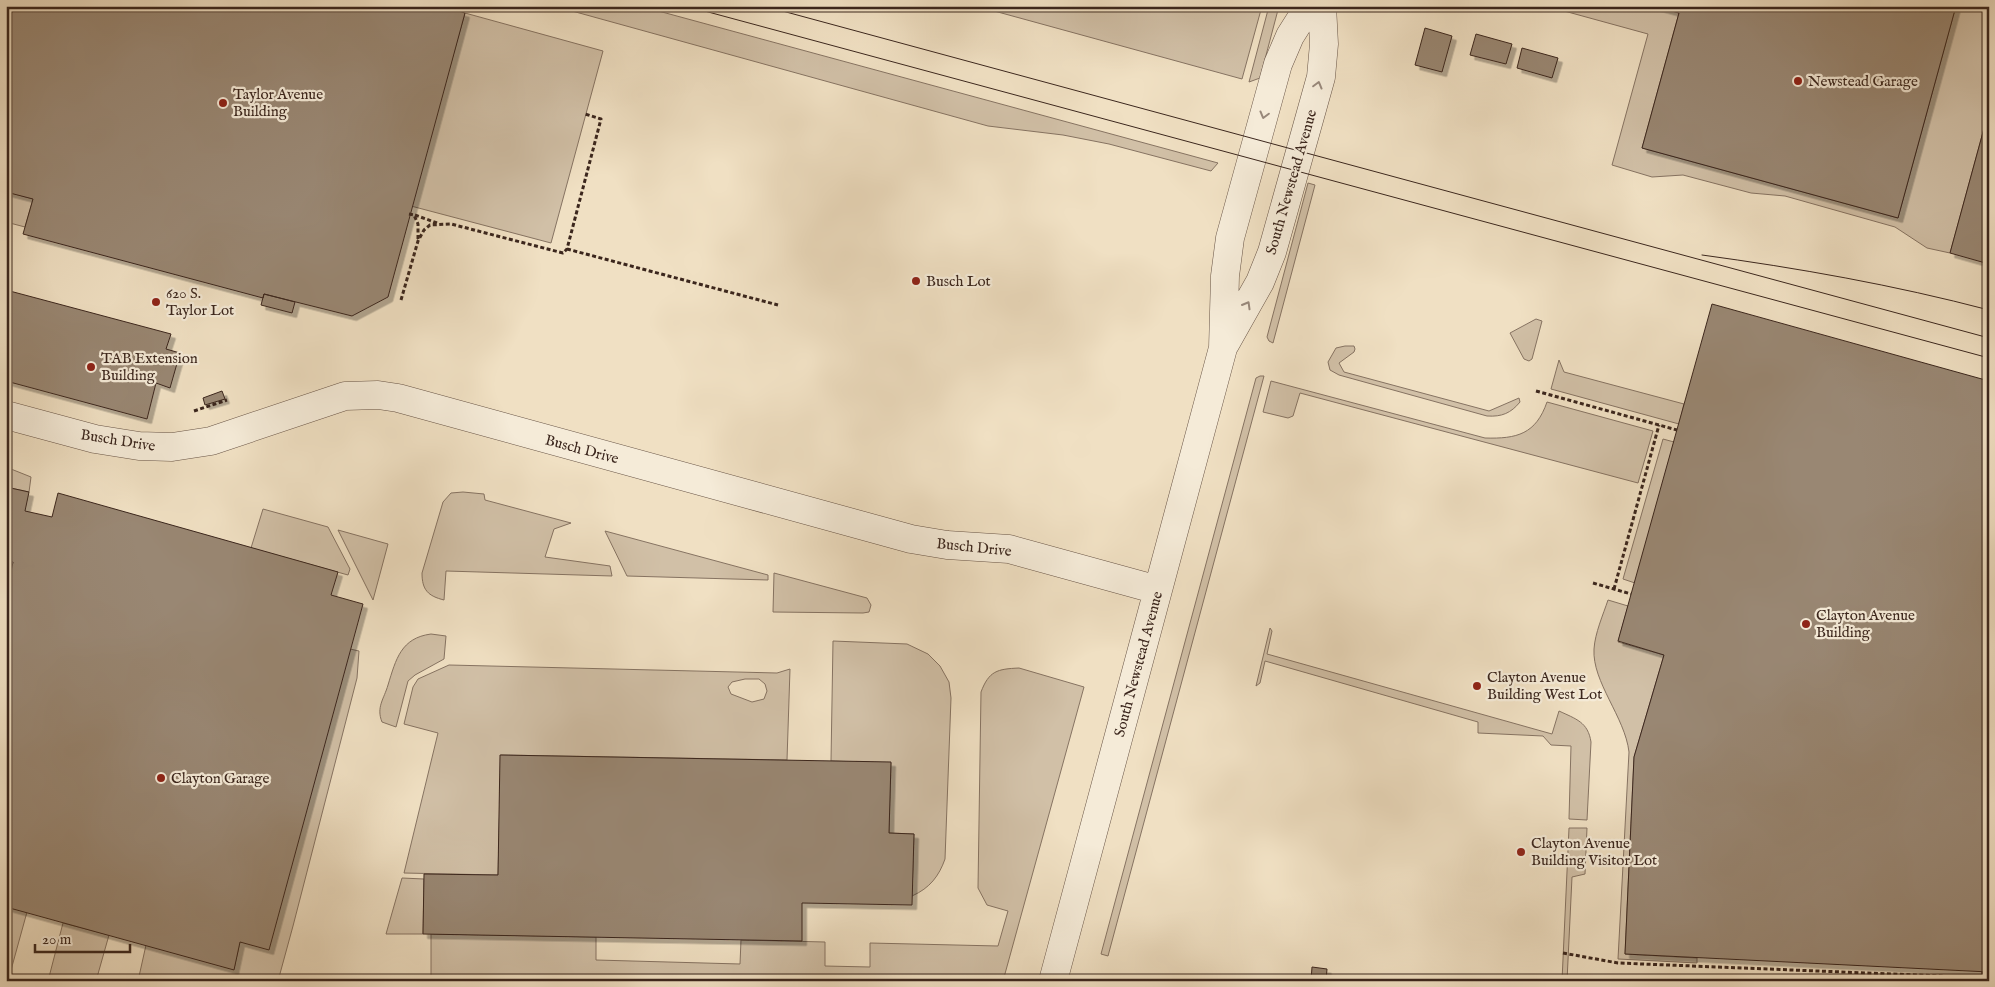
<svg xmlns="http://www.w3.org/2000/svg" width="1995" height="987" font-family="'IM FELL English',serif">
<defs>
<filter id="shadow"><feDropShadow dx="4.5" dy="4.5" stdDeviation="0" flood-color="#0004"/></filter>
</defs>
<rect width="100%" height="100%" fill="#f0e0c3"/>
<filter id="stains"><feTurbulence type="fractalNoise" baseFrequency=".004" numOctaves="4"/><feColorMatrix values="0 0 0 0 .2 0 0 0 0 .09 0 0 0 0 .02 0 0 0 .5 -.17"/></filter>
<radialGradient id="worn" r=".72"><stop offset=".6" stop-color="#630" stop-opacity="0"/><stop offset="1" stop-color="#630" stop-opacity=".3"/></radialGradient>
<path fill="#d1c0a7" stroke="#867362" fill-rule="evenodd" d="M 554,6 L 640,6 L 1218,163 L 1211,171 L 1109,144 L 1063,135 L 988,126 Z
M 976,6 L 1262,6 L 1242,79 Z
M 1269,6 L 1279,6 L 1260,78 L 1249,82 Z
M 1546,6 L 1654,6 L 1679,13 L 1642,148 L 1898,218 L 1956,6 L 1989,6 L 1989,110 L 1950,253 L 1927,248 L 1895,227 L 1785,196 L 1751,193 L 1683,175 L 1652,177 L 1612,165 L 1648,34 Z
M 465,13 L 603,51 L 551,243 L 411,206 Z
M 1308,183 L 1315,185 L 1273,343 L 1269,341 L 1267,337 Z
M 8,192 L 33,199 L 25,227 L 6,222 Z
M 1536,319 L 1542,321 L 1532,359 L 1529,361 L 1524,359 L 1510,333 Z
M 1345,346 L 1354,346 L 1355,349 L 1354,352 L 1339,363 L 1344,372 L 1489,411 L 1519,398 L 1520,402 C 1511,413 1502,417 1487,416 L 1339,375 L 1330,370 L 1328,362 L 1336,348 Z
M 1559,360 L 1564,372 L 1684,404 L 1679,424 L 1551,389 Z
M 1260,376 L 1264,376 L 1108,956 L 1101,954 L 1256,378 Z
M 1271,381 L 1485,438 C 1517,439 1536,434 1547,402 L 1653,431 L 1638,483 L 1300,393 L 1293,416 L 1288,418 L 1263,412 Z
M 1663,439 L 1674,442 L 1635,583 L 1623,579 Z
M 6,467 L 31,477 L 29,492 L 6,487 Z
M 463,492 L 484,494 L 485,500 L 571,523 L 554,529 L 545,557 L 610,566 L 612,576 L 446,571 L 444,600 C 428,596 422,590 422,573 L 443,502 L 451,493 Z
M 263,509 L 328,527 L 350,569 L 348,575 L 251,548 Z
M 338,530 L 388,544 L 373,600 Z
M 605,531 L 768,575 L 768,580 L 627,576 Z
M 774,573 L 867,598 L 871,605 L 869,612 L 863,613 L 773,612 Z
M 1608,600 L 1628,606 L 1618,642 L 1664,655 L 1634,757 L 1625,954 L 1697,958 L 1697,963 L 1618,959 L 1629,752 C 1625,717 1592,682 1594,649 C 1595,633 1603,615 1608,600 Z
M 1270,628 L 1272,631 L 1267,654 L 1552,734 L 1559,711 C 1576,719 1588,722 1591,742 L 1587,820 L 1569,819 L 1571,746 L 1551,745 L 1543,736 L 1478,733 L 1478,722 L 1265,661 L 1260,683 L 1256,686 Z
M 431,634 L 446,636 L 444,659 L 415,675 L 408,681 L 396,727 L 382,722 C 376,707 384,699 388,685 C 396,659 401,638 431,634 Z
M 833,641 L 907,644 L 928,654 L 940,666 L 949,682 L 951,698 L 945,859 C 939,876 930,888 912,896 L 914,834 L 889,833 L 891,763 L 831,761 Z
M 350,649 L 359,651 L 357,678 L 293,926 L 278,981 L 138,981 L 146,945 L 234,969 L 240,942 Z
M 449,665 L 777,673 L 790,669 L 787,760 L 501,755 L 498,875 L 404,873 L 438,733 L 404,724 L 413,687 L 418,679 ZM 745,679 L 759,679 L 765,684 L 767,691 L 764,699 L 752,702 L 731,694 L 728,687 L 732,682 Z
M 1019,668 L 1084,687 L 1003,981 L 371,981 L 373,977 L 431,978 L 431,934 L 596,937 L 596,960 L 740,964 L 741,940 L 825,942 L 825,966 L 870,967 L 870,943 L 998,946 L 1008,911 L 987,905 L 978,888 L 981,692 C 989,671 997,669 1019,668 Z
M 1569,828 L 1587,828 L 1585,874 L 1572,877 L 1567,981 L 1562,981 Z
M 402,878 L 424,879 L 423,934 L 386,934 Z
M 6,907 L 27,912 L 8,981 L 6,981 Z
M 63,923 L 109,935 L 96,981 L 48,981 Z"/>
<path fill="#998773" stroke="#3b261d" filter="url(#shadow)" d="M 6,6 L 441,6 L 465,13 L 388,297 L 352,316 L 264,294 L 263,298 L 23,234 L 33,199 L 6,192 Z
M 1654,6 L 1956,6 L 1898,218 L 1642,148 L 1679,13 Z
M 1425,28 L 1452,36 L 1442,72 L 1415,65 Z
M 1476,34 L 1512,44 L 1506,64 L 1470,55 Z
M 1522,48 L 1558,58 L 1552,78 L 1517,68 Z
M 1989,110 L 1989,264 L 1950,253 Z
M 6,290 L 171,334 L 166,349 L 180,353 L 170,388 L 156,383 L 147,419 L 6,381 Z
M 264,294 L 295,302 L 292,313 L 261,305 Z
M 1712,304 L 1989,381 L 1989,972 L 1625,954 L 1634,757 L 1664,655 L 1618,641 Z
M 222,391 L 225,399 L 205,405 L 203,398 Z
M 6,487 L 29,492 L 25,511 L 52,517 L 58,493 L 338,572 L 331,595 L 363,604 L 269,950 L 240,942 L 234,970 L 6,907 L 6,580 L 9,581 L 13,562 L 6,561 Z
M 500,755 L 891,762 L 889,833 L 914,834 L 912,905 L 802,903 L 802,941 L 423,934 L 424,874 L 498,875 Z
M 1312,967 L 1327,969 L 1326,981 L 1311,981 Z"/>
<g fill="none" stroke-linecap="round" stroke-linejoin="round">
<g stroke="#685446" stroke-width="29">
<path id="minor" d="M 1225,344 L 1260,282 L 1272,252 L 1321,77 L 1324,44 L 1322,6
M 6,415 L 95,439 L 139,446 L 172,447 L 211,441 L 345,396 L 378,395 L 398,398 L 911,539 L 947,545 L 1009,549 L 1158,590
M 1053,981 L 1223,348 L 1225,276 L 1230,238 L 1278,64 L 1290,36 L 1309,6"/>
</g>
<path stroke="#3b261d" stroke-width="3" stroke-dasharray="4 2.5" stroke-linecap="butt" d="M 409,214 L 414,215 L 418,224 L 418,240
M 415,215 L 437,223
M 567,249 L 778,305
M 401,300 L 418,241 L 424,230 L 430,225 L 451,224 L 563,253 L 567,249 L 601,119 L 585,114
M 1536,391 L 1677,430
M 194,411 L 227,400
M 1593,583 L 1631,594
M 1614,589 L 1659,425
M 1563,953 L 1618,963 L 1942,976 L 1953,981
M 1956,981 L 1960,978 L 1983,978
M 1983,981 L 1983,972"/>
<use href="#minor" stroke="#f5ebd8" stroke-width="28"/>
<path stroke="#3b261d" stroke-width="1" d="M 686,6 L 1989,358
M 764,6 L 1989,338
M 1702,255 C 1798,268 1894,285 1989,310"/>
</g>
<defs><path id="oneway-chevron" d="M-2-3.5L2.5 0L-2 3.5" fill="none" stroke-width="1.6" stroke-linecap="round" stroke-linejoin="round" transform="scale(1.25)"/></defs>
<g stroke="#98887a">
<use href="#oneway-chevron" transform="translate(1318 85) rotate(-75)"/>
<use href="#oneway-chevron" transform="translate(1264 115) rotate(105)"/>
<use href="#oneway-chevron" transform="translate(1247 305) rotate(-60)"/>
</g>
<g fill="#8f2418" stroke="#f5ebd8" stroke-width="2">
<circle cx="1798" cy="81" r="5"/>
<circle cx="223" cy="103" r="5"/>
<circle cx="916" cy="281" r="5"/>
<circle cx="156" cy="302" r="5"/>
<circle cx="91" cy="367" r="5"/>
<circle cx="1806" cy="624" r="5"/>
<circle cx="1477" cy="686" r="5"/>
<circle cx="161" cy="778" r="5"/>
<circle cx="1521" cy="852" r="5"/>
</g>
<g text-anchor="middle" stroke-width="4.5" stroke-linejoin="round" paint-order="stroke">
<g font-size="15" fill="#3b261d" stroke="#f5ebd8" text-anchor="start">
<text x="1808" y="86">Newstead Garage</text>
<text x="233" y="99">Taylor Avenue<tspan x="233" dy="17">Building</tspan></text>
<text x="926" y="286">Busch Lot</text>
<text x="166" y="298">620 S.<tspan x="166" dy="17">Taylor Lot</tspan></text>
<text x="101" y="363">TAB Extension<tspan x="101" dy="17">Building</tspan></text>
<text x="1816" y="620">Clayton Avenue<tspan x="1816" dy="17">Building</tspan></text>
<text x="1487" y="682">Clayton Avenue<tspan x="1487" dy="17">Building West Lot</tspan></text>
<text x="171" y="783">Clayton Garage</text>
<text x="1531" y="848">Clayton Avenue<tspan x="1531" dy="17">Building Visitor Lot</tspan></text>
</g>
<g font-size="15" fill="#3b261d" stroke="#f5ebd8">
<text transform="translate(1291 182) rotate(-74)" y="5">South Newstead Avenue</text>
<text transform="translate(118 440) rotate(9)" y="5">Busch Drive</text>
<text transform="translate(582 449) rotate(15)" y="5">Busch Drive</text>
<text transform="translate(974 547) rotate(6)" y="5">Busch Drive</text>
<text transform="translate(1138 664) rotate(-75)" y="5">South Newstead Avenue</text>
</g>
</g>
<rect width="1995" height="987" fill="none" stroke="#f0e0c3" stroke-width="25"/>
<rect x="8" y="8" width="1980" height="972" fill="none" stroke="#3b261d" stroke-width="2.5"/>
<rect x="12" y="12" width="1970" height="962" fill="none" stroke="#3b261d"/>
<path d="M35 944v8h95v-8" fill="none" stroke="#3b261d" stroke-width="2.5"/>
<text x="42" y="944" font-size="15" fill="#3b261d" stroke="#f5ebd8" stroke-width="4" paint-order="stroke">20 m</text>
<rect width="100%" height="100%" filter="url(#stains)"/>
<rect width="100%" height="100%" fill="url(#worn)"/>
</svg>
